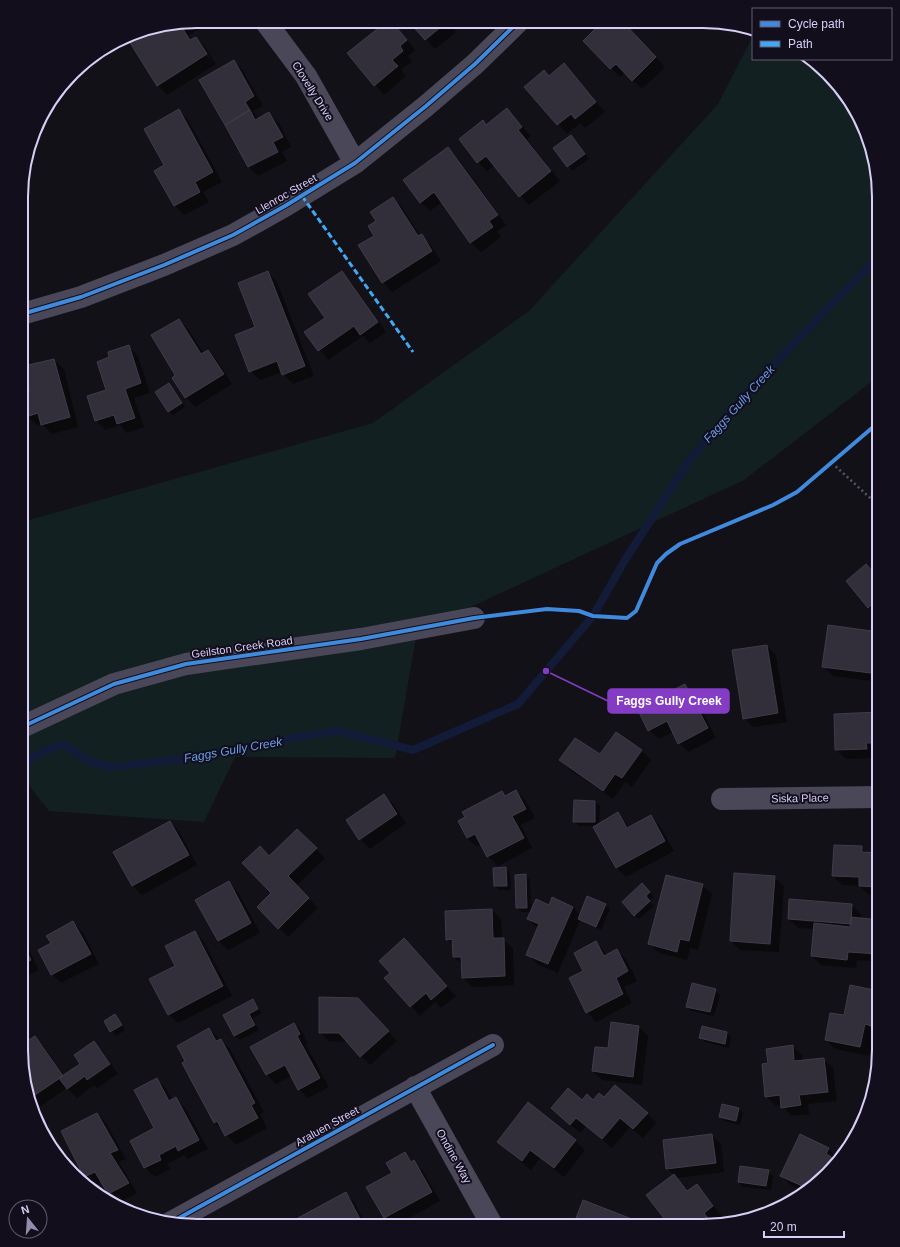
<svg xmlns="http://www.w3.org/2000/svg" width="900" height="1247" font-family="Arial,sans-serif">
<rect width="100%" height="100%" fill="#131118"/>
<path fill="#122022" d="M 753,36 L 753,59 L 812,59 L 861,119 L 879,197 L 879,376 L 744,480 L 417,632 L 395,758 L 235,757 L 204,822 L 49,811 L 21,775 L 22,522 L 373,423 L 529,311 L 718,104 Z"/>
<path fill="#0007" fill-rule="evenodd" d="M 199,21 L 203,27 L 189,35 L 192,40 L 196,38 L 205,47 L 216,64 L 167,95 L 158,85 L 150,29 ZM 201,47 L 204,47 L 210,58 L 209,59 Z
M 388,22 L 391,22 L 399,30 L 415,50 L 408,56 L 412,61 L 401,70 L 406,76 L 384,95 L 348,53 Z
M 411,22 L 456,22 L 451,26 L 456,32 L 435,49 Z
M 622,22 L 665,67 L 642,89 L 625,73 L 620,77 L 585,41 Z
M 234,62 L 243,71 L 263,106 L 253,111 L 258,119 L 269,114 L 279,123 L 291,147 L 282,152 L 287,161 L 258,176 L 249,167 L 201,80 Z
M 564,65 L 605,112 L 585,128 L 580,123 L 567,134 L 526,87 L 549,77 Z
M 507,109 L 531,136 L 527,139 L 560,181 L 529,205 L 495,165 L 487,171 L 478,162 L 486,126 Z
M 179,111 L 188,120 L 222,182 L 203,192 L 209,202 L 184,215 L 175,206 L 156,171 L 166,166 Z
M 571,136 L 589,159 L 572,171 L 554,148 Z
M 448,149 L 458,158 L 506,225 L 497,231 L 501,237 L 481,252 L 471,243 L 442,202 L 430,211 L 420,202 Z
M 393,198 L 402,207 L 420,236 L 431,245 L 441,261 L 392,292 L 383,282 L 375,236 L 377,221 Z
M 268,272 L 277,282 L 314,376 L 293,384 L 282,372 L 260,380 L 250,371 L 256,328 Z
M 342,272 L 351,282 L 386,332 L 370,343 L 363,336 L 328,360 L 306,332 L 326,318 Z
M 179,320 L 188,329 L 204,354 L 208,351 L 217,360 L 232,384 L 195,407 L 186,397 L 177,375 Z
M 129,347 L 138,356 L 150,393 L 134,398 L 144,427 L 127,433 L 120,425 L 105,430 L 96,420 L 107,390 L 111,358 Z
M 54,360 L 64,369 L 78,427 L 52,434 L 42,424 L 37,425 L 27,416 L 22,394 L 31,392 Z
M 169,384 L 185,407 L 173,415 L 168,411 Z
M 879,568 L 879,615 L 878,616 L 868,607 L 873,572 Z
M 879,633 L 879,682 L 833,676 L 823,666 Z
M 767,646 L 776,655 L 787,722 L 753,727 L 744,718 Z
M 685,685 L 694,694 L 716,738 L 688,752 L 679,743 L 673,732 L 659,739 L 649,730 Z
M 879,713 L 879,752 L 875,752 L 876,758 L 846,759 L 836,750 Z
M 616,733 L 642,751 L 651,760 L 632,787 L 625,782 L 613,799 L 570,770 L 560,760 L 600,756 Z
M 516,791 L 525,800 L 535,818 L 521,825 L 532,848 L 498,866 L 488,856 L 482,844 L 477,847 L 467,838 L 466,818 L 502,793 L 506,796 Z
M 383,795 L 393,804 L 406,823 L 370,849 L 360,839 L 347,820 Z
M 575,801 L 595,802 L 600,806 L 599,825 L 618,814 L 630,828 L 651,817 L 660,826 L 674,851 L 626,877 L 616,867 L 594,826 L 579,826 L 574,821 Z
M 170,822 L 179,831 L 197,865 L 142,895 L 133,886 L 115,852 Z
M 297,830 L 325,858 L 296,886 L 318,908 L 288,937 L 258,907 L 273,893 L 269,857 Z
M 861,847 L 867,853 L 879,854 L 879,895 L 869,895 L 860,886 L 842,885 L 833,876 Z
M 505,868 L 510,873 L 511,890 L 500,890 L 495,886 Z
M 525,875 L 530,880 L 531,912 L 549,906 L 573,907 L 580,915 L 605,904 L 610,909 L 601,930 L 580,920 L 558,973 L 537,964 L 527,954 L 539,929 L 528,919 L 531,912 L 521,912 L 517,908 Z
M 774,877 L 784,886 L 779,952 L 740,950 L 731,941 Z
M 229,883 L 238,892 L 260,933 L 228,950 L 218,940 Z
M 702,885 L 712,894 L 698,950 L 690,948 L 687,960 L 659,953 L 649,944 Z
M 647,889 L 654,897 L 649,901 L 654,906 L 639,919 L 634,915 Z
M 852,905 L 861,915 L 861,919 L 879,921 L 879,962 L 857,960 L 856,968 L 821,965 L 812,956 L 814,929 L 798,928 L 789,919 Z
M 492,910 L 501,919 L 502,939 L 513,948 L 514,985 L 472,987 L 463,978 L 463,966 L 454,957 L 453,945 L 447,939 Z
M 73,923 L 83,932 L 99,964 L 61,983 L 52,974 L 52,944 Z
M 195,932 L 204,942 L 232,996 L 178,1023 L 168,1014 L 177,966 Z
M 21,933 L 39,970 L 21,979 Z
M 404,939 L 456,996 L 441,1008 L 435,1002 L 420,1016 L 411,1006 L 392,973 Z
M 596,942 L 607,955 L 617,950 L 626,959 L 637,981 L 624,987 L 632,1003 L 596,1022 L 587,1012 L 584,971 Z
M 715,990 L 720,995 L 714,1016 L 691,1011 L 687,1006 Z
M 879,992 L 879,1034 L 874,1033 L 869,1056 L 835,1049 L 826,1040 L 845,1017 Z
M 252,1000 L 262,1013 L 253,1018 L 259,1030 L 240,1040 L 235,1036 L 224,1015 Z
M 367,1009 L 397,1041 L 370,1065 L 348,1042 L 329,1041 L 320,1032 Z
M 115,1015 L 125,1030 L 116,1036 L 105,1021 Z
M 612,1023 L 639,1027 L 648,1036 L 642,1085 L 602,1080 L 593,1071 L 609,1049 Z
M 294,1024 L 303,1033 L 308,1044 L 306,1045 L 329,1087 L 308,1098 L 299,1089 L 291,1076 L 276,1084 L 267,1075 L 252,1047 Z
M 703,1027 L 727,1033 L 731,1037 L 729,1048 L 705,1042 L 700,1038 Z
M 209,1029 L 230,1049 L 264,1112 L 260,1114 L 267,1128 L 236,1145 L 214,1122 L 186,1061 Z
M 35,1037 L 44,1047 L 64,1076 L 81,1065 L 94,1043 L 103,1052 L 118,1074 L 97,1088 L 94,1085 L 77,1098 L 67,1088 L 35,1110 L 21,1050 L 21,1047 Z
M 792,1046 L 802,1055 L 802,1061 L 823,1059 L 833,1068 L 837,1101 L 808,1104 L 809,1114 L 791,1116 L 782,1105 L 776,1106 L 766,1096 Z
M 157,1079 L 166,1088 L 172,1100 L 176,1098 L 185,1108 L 208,1149 L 188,1159 L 184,1155 L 167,1164 L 170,1169 L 155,1177 L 145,1168 L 131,1142 L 156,1128 Z
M 604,1098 L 647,1113 L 656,1123 L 643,1138 L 630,1127 L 612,1148 L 586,1126 L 580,1133 L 552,1108 Z
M 739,1109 L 743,1113 L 740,1125 L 724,1121 L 720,1117 Z
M 97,1114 L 106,1123 L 126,1159 L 119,1162 L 137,1193 L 118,1203 L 108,1194 L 102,1182 L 94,1186 L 85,1177 Z
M 711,1135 L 721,1144 L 724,1172 L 677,1178 L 689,1192 L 697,1186 L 722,1216 L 713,1224 L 703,1226 L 671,1226 L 674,1175 L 667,1168 Z
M 575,1141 L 585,1150 L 564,1177 L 540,1158 L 531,1170 L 498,1142 Z
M 828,1149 L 837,1158 L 836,1163 L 819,1183 L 805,1192 L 791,1185 L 781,1176 Z
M 405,1154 L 423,1171 L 440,1201 L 397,1225 L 392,1225 L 384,1218 L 393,1173 Z
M 741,1167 L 768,1171 L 773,1176 L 771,1190 L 743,1187 L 739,1182 Z
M 346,1194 L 355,1203 L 366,1225 L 301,1225 Z"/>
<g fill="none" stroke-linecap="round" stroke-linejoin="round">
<path stroke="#121b37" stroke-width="8" d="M 21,771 L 32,757 L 62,744 L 91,762 L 111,767 L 184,759 L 292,738 L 338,731 L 413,750 L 518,704 L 593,616 L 625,560 L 688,462 L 748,391 L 879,256"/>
</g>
<path fill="#322e3a" stroke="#413b4b" d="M 386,22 L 392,22 L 407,40 L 400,46 L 403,51 L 392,60 L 398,66 L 374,86 L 347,53 Z
M 409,22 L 447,22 L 425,40 Z
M 602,22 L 623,22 L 656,57 L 632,81 L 616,64 L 610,69 L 583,41 Z
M 185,23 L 181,26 L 190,40 L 196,37 L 207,54 L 157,86 L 129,41 L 147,29 Z
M 234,60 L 254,96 L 245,102 L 250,110 L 225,125 L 199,80 Z
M 564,63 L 596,102 L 575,119 L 571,114 L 557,125 L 524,87 L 544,70 L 549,76 Z
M 507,108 L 522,127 L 518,130 L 551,171 L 519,197 L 486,156 L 477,163 L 459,139 L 483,120 L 486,125 Z
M 179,109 L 213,172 L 195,182 L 200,192 L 174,206 L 154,171 L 164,165 L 144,129 Z
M 250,110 L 255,120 L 269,112 L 283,137 L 273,142 L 278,152 L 248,167 L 225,125 Z
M 571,135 L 585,154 L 567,167 L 553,148 Z
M 448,147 L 498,215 L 489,221 L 493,227 L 470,243 L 434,192 L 420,203 L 403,180 Z
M 393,197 L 418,236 L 422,234 L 432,251 L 382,283 L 358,245 L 374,236 L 368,226 L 376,221 L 370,212 Z
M 268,271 L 305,366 L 282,375 L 277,361 L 249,372 L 235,335 L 255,327 L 238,283 Z
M 342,271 L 378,322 L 360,335 L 354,326 L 318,351 L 304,332 L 325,318 L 308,294 Z
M 179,319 L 201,354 L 208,350 L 224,374 L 185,398 L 172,378 L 175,375 L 151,335 Z
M 129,345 L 141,383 L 125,389 L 135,418 L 117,424 L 114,415 L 95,421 L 87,396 L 106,390 L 97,362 L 109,357 L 108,352 Z
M 54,359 L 70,417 L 41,425 L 38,413 L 26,417 L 22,393 L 30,391 L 24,366 Z
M 169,383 L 182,403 L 168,412 L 155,392 Z
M 866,564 L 873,572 L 879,566 L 879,598 L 868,608 L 846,581 Z
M 828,625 L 879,632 L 879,674 L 822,667 Z
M 767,645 L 778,713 L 743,719 L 732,650 Z
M 685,684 L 708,728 L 678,744 L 667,721 L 648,731 L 637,708 Z
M 879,712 L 879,743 L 866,743 L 867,749 L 835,750 L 834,714 Z
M 616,732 L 642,750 L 622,778 L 615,774 L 603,791 L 559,760 L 575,738 L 600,754 Z
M 516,790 L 526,809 L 512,816 L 524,838 L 487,857 L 475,834 L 467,838 L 458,821 L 465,817 L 462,812 L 502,791 L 505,796 Z
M 384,794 L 397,814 L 359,840 L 346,820 Z
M 574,800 L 595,801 L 595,822 L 573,822 Z
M 618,812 L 627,828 L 651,815 L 665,841 L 616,868 L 593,827 Z
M 170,821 L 189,855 L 132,886 L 113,852 Z
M 297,829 L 317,848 L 288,876 L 309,898 L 278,929 L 257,907 L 271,893 L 242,863 L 260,846 L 269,856 Z
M 834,845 L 862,846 L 862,852 L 879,853 L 879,887 L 859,886 L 859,877 L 832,876 Z
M 506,867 L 507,886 L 494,886 L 493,868 Z
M 734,873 L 775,876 L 770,944 L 730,941 Z
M 526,874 L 527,908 L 516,908 L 515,875 Z
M 666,875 L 703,884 L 689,941 L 680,939 L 677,952 L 648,944 Z
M 229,881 L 251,923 L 218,941 L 195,900 Z
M 642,883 L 650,892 L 646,896 L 650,901 L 634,916 L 622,902 Z
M 587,896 L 606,904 L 596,927 L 578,919 Z
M 552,897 L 573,907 L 548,964 L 526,955 L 539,924 L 527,919 L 536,899 L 549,905 Z
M 789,899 L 852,904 L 851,924 L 788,919 Z
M 492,909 L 493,938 L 504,938 L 505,976 L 462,978 L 461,957 L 453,957 L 452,939 L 446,940 L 445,911 Z
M 851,917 L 879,920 L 879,954 L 848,952 L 847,960 L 811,956 L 814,923 L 850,927 Z
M 73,921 L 91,954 L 51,975 L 38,950 L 51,943 L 46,936 Z
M 195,931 L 223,986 L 168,1015 L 149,979 L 175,966 L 165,946 Z
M 404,938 L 447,986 L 431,1000 L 426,993 L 410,1007 L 384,978 L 390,973 L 379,961 Z
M 21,941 L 31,960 L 21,965 Z
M 596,941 L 604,956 L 617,949 L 628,971 L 616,978 L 623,994 L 586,1013 L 569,978 L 583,971 L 574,953 Z
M 692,983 L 716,989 L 710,1012 L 686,1007 Z
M 850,985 L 879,991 L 871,1026 L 865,1024 L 860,1047 L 825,1040 L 830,1013 L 844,1015 Z
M 319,997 L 358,998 L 389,1031 L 360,1057 L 339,1033 L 319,1033 Z
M 253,999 L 258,1009 L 249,1014 L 255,1025 L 234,1036 L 223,1015 Z
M 115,1014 L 122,1025 L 110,1032 L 104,1021 Z
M 611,1022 L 639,1026 L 633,1077 L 592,1071 L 595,1047 L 608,1048 Z
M 294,1023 L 300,1034 L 297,1036 L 320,1078 L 298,1090 L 285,1065 L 266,1075 L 250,1047 Z
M 702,1026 L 727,1032 L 725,1044 L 699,1038 Z
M 209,1028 L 216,1041 L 221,1039 L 255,1103 L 251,1105 L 258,1118 L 225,1136 L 217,1121 L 214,1123 L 182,1063 L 185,1061 L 177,1046 Z
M 35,1036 L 63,1076 L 32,1097 L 21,1045 Z
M 94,1041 L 110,1064 L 87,1080 L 85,1076 L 67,1089 L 59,1078 L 80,1064 L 74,1055 Z
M 793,1045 L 794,1061 L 824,1058 L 828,1092 L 799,1095 L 801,1105 L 781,1108 L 780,1095 L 765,1097 L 762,1064 L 768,1063 L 766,1049 Z
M 157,1078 L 169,1101 L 176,1097 L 199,1140 L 178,1151 L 176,1146 L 159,1155 L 161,1160 L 144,1168 L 130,1141 L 154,1128 L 134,1090 Z
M 615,1085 L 648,1113 L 633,1129 L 620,1118 L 602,1139 L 576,1118 L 570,1125 L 551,1108 L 568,1088 L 582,1100 L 587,1094 L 593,1100 L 599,1093 L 604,1097 Z
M 528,1102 L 576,1140 L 554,1168 L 530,1150 L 522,1161 L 497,1142 Z
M 722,1104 L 739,1108 L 736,1121 L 719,1117 Z
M 97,1113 L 118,1150 L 110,1153 L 129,1183 L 108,1194 L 95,1172 L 84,1177 L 61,1131 Z
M 712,1134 L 716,1163 L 666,1169 L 663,1140 Z
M 800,1134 L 829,1148 L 826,1154 L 833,1158 L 824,1177 L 809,1189 L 780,1176 Z
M 405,1152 L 411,1162 L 414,1160 L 432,1192 L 384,1218 L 366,1187 L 392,1173 L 386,1163 Z
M 740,1166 L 769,1170 L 766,1186 L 738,1182 Z
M 674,1174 L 687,1191 L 697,1184 L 713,1206 L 704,1213 L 712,1224 L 703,1226 L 670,1226 L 646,1195 Z
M 346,1192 L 360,1219 L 349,1225 L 300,1225 L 296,1219 Z
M 583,1200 L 637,1221 L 635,1226 L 573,1226 Z"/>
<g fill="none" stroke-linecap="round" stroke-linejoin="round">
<path stroke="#4e5763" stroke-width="2.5" stroke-dasharray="2 3" stroke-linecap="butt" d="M 832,463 L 879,506"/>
<path stroke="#494758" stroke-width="22" d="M 265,21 L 306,76 L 355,163
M 22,314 L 81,297 L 164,265 L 233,235 L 285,206 L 355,163 L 426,106 L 475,64 L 518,22
M 22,727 L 114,684 L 186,664 L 361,639 L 474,618
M 722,799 L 879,797
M 415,1087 L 492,1225
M 170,1223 L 493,1045"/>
<path stroke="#3fa9f5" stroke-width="3" stroke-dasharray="6 3" stroke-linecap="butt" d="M 302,196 L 413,352"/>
<g stroke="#120e1b" stroke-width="6">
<path id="cycleway" d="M 22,314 L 81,297 L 164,265 L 233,235 L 285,206 L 355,163 L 426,106 L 475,64 L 518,22
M 22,727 L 114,684 L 186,664 L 361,639 L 474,618 L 547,609 L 579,611 L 593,616 L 627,618 L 636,611 L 657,563 L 666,554 L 680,544 L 773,505 L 797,492 L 879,422
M 170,1223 L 493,1045"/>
</g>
<use href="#cycleway" stroke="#408adc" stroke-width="4"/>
</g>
<g text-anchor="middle" stroke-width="4" stroke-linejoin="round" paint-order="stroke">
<g font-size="11" fill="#d9cef8" stroke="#120e1b">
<text transform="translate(313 91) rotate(58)" y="4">Clovelly Drive</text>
<text transform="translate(286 194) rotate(-30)" y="4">Llenroc Street</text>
<text transform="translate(242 647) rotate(-8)" y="4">Geilston Creek Road</text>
<text transform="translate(800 798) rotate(-1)" y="4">Siska Place</text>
<text transform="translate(327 1126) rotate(-29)" y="4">Araluen Street</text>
<text transform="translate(454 1156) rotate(61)" y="4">Ondine Way</text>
</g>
<g font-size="12" font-style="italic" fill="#6a9eeb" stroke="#120e1b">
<text transform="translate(739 404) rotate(-48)" y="4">Faggs Gully Creek</text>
<text transform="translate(233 750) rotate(-10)" y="4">Faggs Gully Creek</text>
</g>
</g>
<path d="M0 0H900V1247H0ZM197 28H703A169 169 0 0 1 872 197V1050A169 169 0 0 1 703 1219H197A169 169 0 0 1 28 1050V197A169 169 0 0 1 197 28Z" fill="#120e1b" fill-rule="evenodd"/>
<path fill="none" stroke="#d9cef8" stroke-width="2" d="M197 28H703A169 169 0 0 1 872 197V1050A169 169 0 0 1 703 1219H197A169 169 0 0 1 28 1050V197A169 169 0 0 1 197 28Z"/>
<path fill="none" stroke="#843cc5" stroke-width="1.5" d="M546 671L608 701"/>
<circle fill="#843cc5" stroke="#120e1b" stroke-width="1.5" cx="546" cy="671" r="4"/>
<rect fill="#843cc5" stroke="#843cc5" stroke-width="1.5" x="608" y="689" width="121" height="24" rx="4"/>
<g font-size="12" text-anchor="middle" font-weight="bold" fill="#fff">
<text x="669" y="705">Faggs Gully Creek</text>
</g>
<rect x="752" y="8" width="140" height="52" fill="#120e1b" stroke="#625b73"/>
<rect x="760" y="21" width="20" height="6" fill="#408adc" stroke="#625b73"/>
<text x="788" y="28" font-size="12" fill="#d9cef8">Cycle path</text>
<rect x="760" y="41" width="20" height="6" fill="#3fa9f5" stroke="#625b73"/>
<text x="788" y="48" font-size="12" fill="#d9cef8">Path</text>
<g transform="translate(28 1219) rotate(343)"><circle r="19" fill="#120e1b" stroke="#625b73"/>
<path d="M0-3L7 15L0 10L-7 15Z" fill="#948caa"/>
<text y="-6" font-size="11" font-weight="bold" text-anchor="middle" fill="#d9cef8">N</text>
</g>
<path d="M764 1231v6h80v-6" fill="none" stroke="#d9cef8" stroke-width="2"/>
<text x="770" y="1231" font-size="12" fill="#d9cef8" stroke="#120e1b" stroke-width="3" paint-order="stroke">20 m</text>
</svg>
